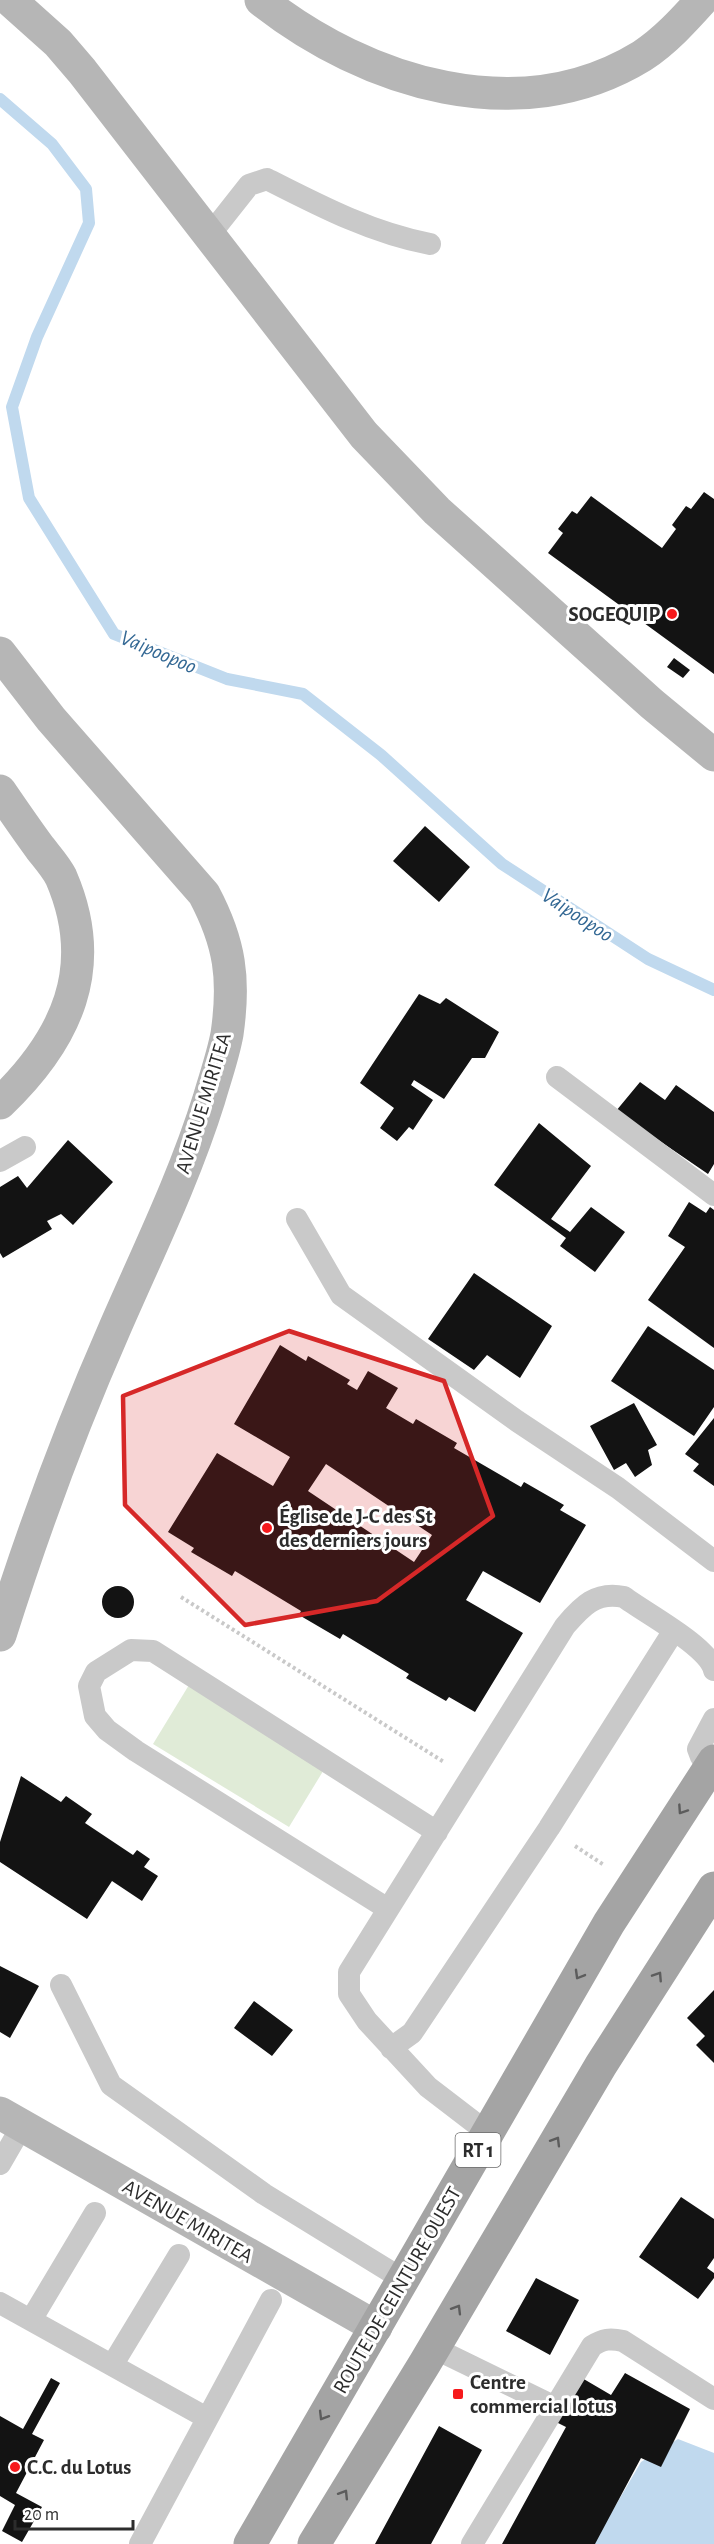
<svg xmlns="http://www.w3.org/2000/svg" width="714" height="2544" font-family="'Alegreya Sans',sans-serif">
<rect width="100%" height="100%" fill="#fff"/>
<path fill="#e0ebd7" d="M 192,1680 L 328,1763 L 289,1827 L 153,1744 Z"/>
<path fill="#c0d9ee" d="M 678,2439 L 714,2453 L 714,2544 L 593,2544 L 641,2462 Z"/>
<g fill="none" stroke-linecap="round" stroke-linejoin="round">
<path stroke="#c0d9ee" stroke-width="12" d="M 0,99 L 52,144 L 86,189 L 89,223 L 37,337 L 12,407 L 29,498 L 114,634 L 227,679 L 303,694 L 381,755 L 502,864 L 648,959 L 714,990"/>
</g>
<path fill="#131313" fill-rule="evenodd" d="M 704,492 L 714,499 L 714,674 L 548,553 L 563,533 L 558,529 L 572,511 L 577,514 L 591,496 L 662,548 L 676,529 L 672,525 L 686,506 L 691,509 Z
M 674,658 L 690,670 L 683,678 L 667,667 Z
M 425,826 L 470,867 L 439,902 L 393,861 Z
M 419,994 L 440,1004 L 446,998 L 499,1032 L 485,1058 L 472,1058 L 444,1099 L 414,1080 L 411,1085 L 433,1100 L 413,1130 L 409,1127 L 397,1141 L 380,1128 L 394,1108 L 360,1083 Z
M 640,1082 L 665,1100 L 676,1085 L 714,1112 L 714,1164 L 708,1174 L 616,1111 Z
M 539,1123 L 591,1166 L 551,1219 L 570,1232 L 591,1207 L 625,1232 L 595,1272 L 560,1246 L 566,1238 L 494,1185 Z
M 68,1140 L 113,1182 L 73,1225 L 61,1214 L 47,1221 L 52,1229 L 3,1258 L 0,1253 L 0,1187 L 18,1176 L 27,1188 Z
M 689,1202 L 706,1213 L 710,1207 L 714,1210 L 714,1348 L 648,1300 L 685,1247 L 668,1236 Z
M 474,1273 L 552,1326 L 520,1378 L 487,1355 L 474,1370 L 428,1339 Z
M 648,1326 L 714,1370 L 714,1407 L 694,1436 L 611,1381 Z
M 280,1345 L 306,1361 L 308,1356 L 350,1380 L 347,1384 L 357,1390 L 368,1371 L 398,1388 L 386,1408 L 413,1424 L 416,1419 L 457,1443 L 454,1448 L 521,1487 L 524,1482 L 564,1505 L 560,1510 L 586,1525 L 540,1603 L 483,1571 L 466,1600 L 523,1633 L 475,1712 L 449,1697 L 446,1701 L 406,1678 L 409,1674 L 343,1634 L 340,1639 L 299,1615 L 301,1611 L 235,1571 L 232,1576 L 191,1552 L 194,1548 L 168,1532 L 217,1453 L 273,1486 L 290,1457 L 234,1424 ZM 326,1464 L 432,1535 L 414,1562 L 308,1491 Z
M 634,1403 L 657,1445 L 648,1450 L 652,1465 L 635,1477 L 626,1463 L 614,1470 L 590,1426 Z
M 714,1418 L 714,1486 L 693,1471 L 699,1464 L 685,1454 Z
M102 1602a16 16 0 1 1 32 0a16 16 0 1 1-32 0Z
M 21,1776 L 61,1802 L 66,1796 L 92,1814 L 85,1823 L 133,1855 L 137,1850 L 150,1859 L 144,1867 L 158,1876 L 142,1901 L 112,1881 L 87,1919 L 0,1862 L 0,1842 Z
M 0,1966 L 39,1986 L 10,2038 L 0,2032 Z
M 714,1990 L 714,2063 L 696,2045 L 705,2036 L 687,2018 Z
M 254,2001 L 293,2030 L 272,2056 L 234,2028 Z
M 681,2197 L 714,2219 L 714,2258 L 707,2268 L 714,2273 L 714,2278 L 698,2299 L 639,2257 Z
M 536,2278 L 579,2300 L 550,2355 L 506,2331 Z
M 625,2373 L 690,2409 L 661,2467 L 641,2458 L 595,2544 L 502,2544 L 566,2427 L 556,2422 L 582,2378 L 611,2395 Z
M 51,2378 L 60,2383 L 32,2434 L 44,2440 L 16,2493 L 42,2507 L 22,2542 L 2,2531 L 15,2505 L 0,2496 L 0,2416 L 23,2429 Z
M 439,2426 L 482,2450 L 431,2544 L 375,2544 Z"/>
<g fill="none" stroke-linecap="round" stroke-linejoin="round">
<path stroke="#c9c9c9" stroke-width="4" stroke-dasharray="3 3" stroke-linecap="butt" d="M 181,1597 L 444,1762
M 575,1846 L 604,1865"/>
<path stroke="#c9c9c9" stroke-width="22" d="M 208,237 L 249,185 L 267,179 C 320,206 372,233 430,244
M 557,1077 L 714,1195
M 0,1161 L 25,1147
M 297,1219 L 341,1295 L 517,1421 L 618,1488 L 714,1561
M 712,1764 L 701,1757 L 698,1749 L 714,1719
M 388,1909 L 136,1751 L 107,1730 L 95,1716 L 89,1686 L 96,1672 L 131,1650 L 153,1651 L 437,1832
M 61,1985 L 111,2085 L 264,2194 L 404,2280
M 391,2048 L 412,2033 L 549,1828 L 673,1632
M 488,2133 L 428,2087 L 367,2021 L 349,1994 L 349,1972 L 565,1626 C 582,1606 596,1591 624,1597 C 645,1613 708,1646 714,1670
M 0,2164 L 22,2126
M 0,2303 L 207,2418
M 31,2320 L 95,2213
M 434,2348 L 555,2407
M 113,2364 L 179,2255
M 140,2544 L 271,2300
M 472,2544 L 592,2346 C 603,2339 610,2338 623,2341 L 714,2399"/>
<path stroke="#b6b6b6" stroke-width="33" d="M 10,0 L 58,43 L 82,71 L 364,435 L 437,511 L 652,704 L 714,755
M 261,0 C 366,83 520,131 642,56 C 665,41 684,20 702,0
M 0,653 L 51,719 L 204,894 C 230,943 235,979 227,1034 C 223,1056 215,1078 209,1099 C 184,1179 147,1254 114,1330 C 70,1430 33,1531 0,1635
M 0,791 C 13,810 26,829 40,848 C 47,857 56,867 61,877 C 100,967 67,1039 0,1103
M 0,2113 L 376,2327"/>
<path stroke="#a4a4a4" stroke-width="33" d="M 250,2544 L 609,1923 L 714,1761
M 314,2544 L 425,2363 L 601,2065 L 714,1888"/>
</g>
<defs><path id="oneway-chevron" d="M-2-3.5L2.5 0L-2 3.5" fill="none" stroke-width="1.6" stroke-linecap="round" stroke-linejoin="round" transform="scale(1.5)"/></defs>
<g stroke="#5c5c5c">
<use href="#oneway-chevron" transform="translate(682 1810) rotate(124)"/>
<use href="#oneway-chevron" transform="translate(579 1975) rotate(120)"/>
<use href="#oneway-chevron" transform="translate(658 1976) rotate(-57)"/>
<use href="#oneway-chevron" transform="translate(556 2141) rotate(-59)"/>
<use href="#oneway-chevron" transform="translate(457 2309) rotate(-59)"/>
<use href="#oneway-chevron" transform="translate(323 2416) rotate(121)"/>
<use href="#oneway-chevron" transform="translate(344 2494) rotate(-58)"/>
</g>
<path fill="#d62828" fill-opacity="0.2" stroke="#d62828" stroke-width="4.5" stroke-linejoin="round" d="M 289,1331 L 444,1381 L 493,1516 L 377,1601 L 245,1625 L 125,1505 L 123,1396 Z"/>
<g fill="#f61a1c" stroke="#fff" stroke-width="2">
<circle cx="672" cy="614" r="6"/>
<circle cx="267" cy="1528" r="6"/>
<rect x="452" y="2388" width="12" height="12" rx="3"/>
<circle cx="15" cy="2467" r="6"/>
</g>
<g text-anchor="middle" stroke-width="6" stroke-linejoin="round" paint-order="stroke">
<rect fill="#fff" stroke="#6b6b6b" stroke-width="1.5" x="455.5" y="2133" width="45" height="34" rx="4.5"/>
<g font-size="20" font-weight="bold" fill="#2c2c2c">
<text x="478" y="2157">RT 1</text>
</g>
<g font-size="21" font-weight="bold" fill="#2c2c2c" stroke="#fff" text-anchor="start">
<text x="660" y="621" text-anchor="end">SOGEQUIP</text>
<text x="279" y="1523">Église de J-C des St<tspan x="279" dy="24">des derniers jours</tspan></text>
<text x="470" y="2389">Centre<tspan x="470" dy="24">commercial lotus</tspan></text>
<text x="27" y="2474">C.C. du Lotus</text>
</g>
<g font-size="21" fill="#2c2c2c" stroke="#fff">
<text transform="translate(203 1103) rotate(-73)" y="7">AVENUE MIRITEA</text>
<text transform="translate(188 2221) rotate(30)" y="7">AVENUE MIRITEA</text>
<text transform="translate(397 2290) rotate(-60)" y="7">ROUTE DE CEINTURE OUEST</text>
</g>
<g font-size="22" font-style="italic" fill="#336894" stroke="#fff">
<text transform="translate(159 651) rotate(23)" y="8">Vaipoopoo</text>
<text transform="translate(578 914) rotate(33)" y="8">Vaipoopoo</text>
</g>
</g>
<path d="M15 2520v9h118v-9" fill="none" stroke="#2c2c2c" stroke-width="3"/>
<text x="24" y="2520" font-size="18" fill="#2c2c2c" stroke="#ffffff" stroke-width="4.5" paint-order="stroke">20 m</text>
</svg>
